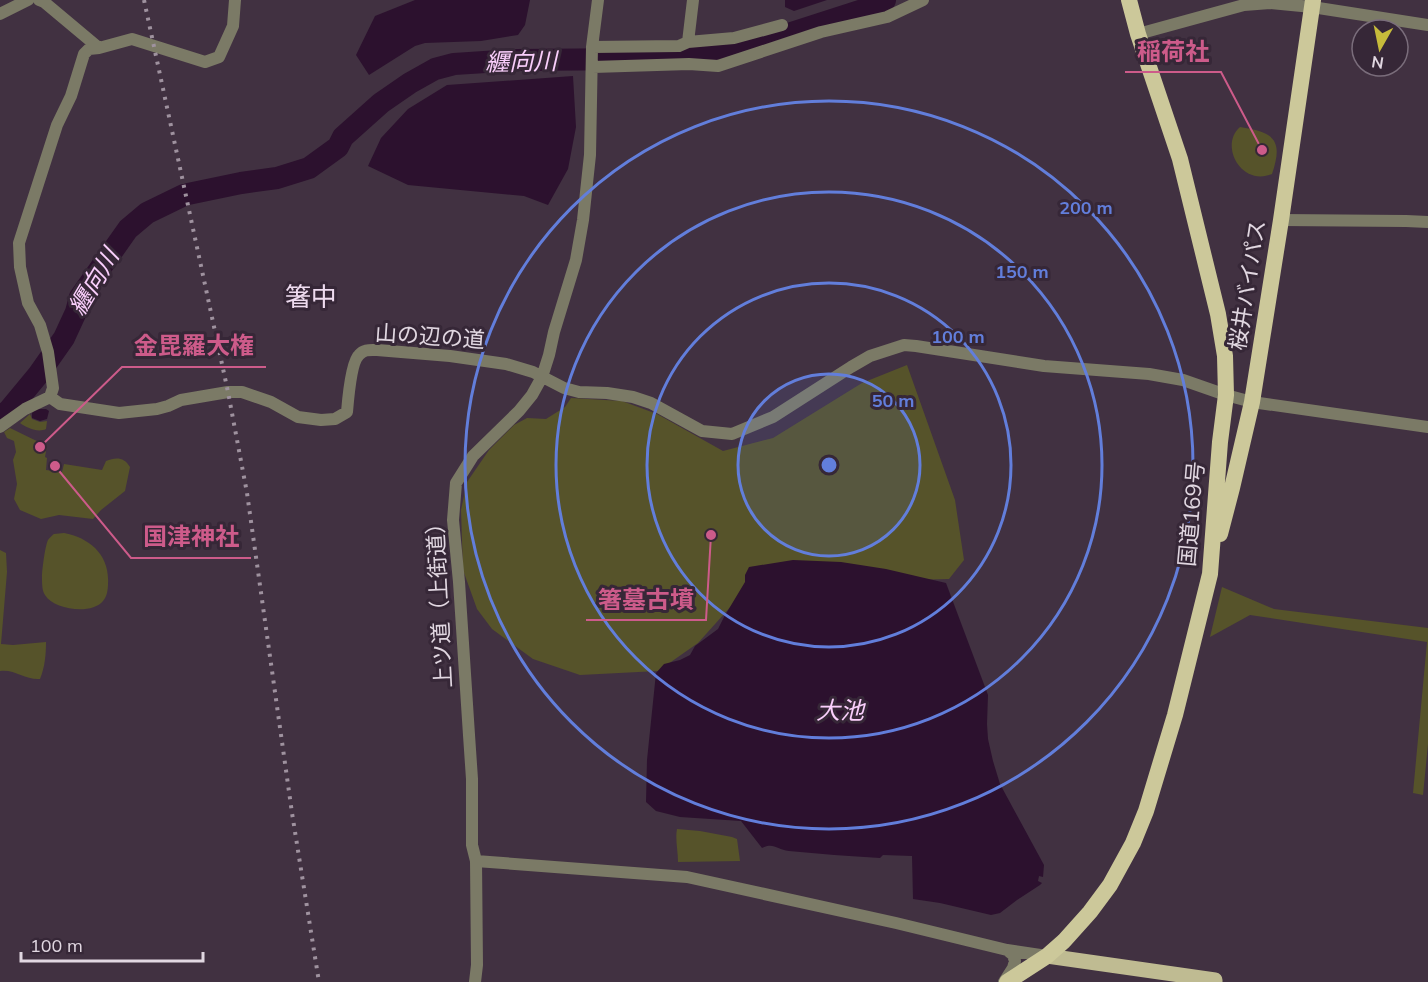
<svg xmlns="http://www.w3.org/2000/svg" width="1428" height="982" font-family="Mulish,'Noto Sans JP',sans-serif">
<rect width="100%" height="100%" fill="#413141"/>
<path fill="#56532a" d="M 1240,127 C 1273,132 1284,139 1272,174 C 1241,187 1219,145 1240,127 Z
M 907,365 L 955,500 L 964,560 L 949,579 L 911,580 L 768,565 L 698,643 L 658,671 L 580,675 L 533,659 L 492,629 L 477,609 L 463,570 L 461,510 L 467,482 L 489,450 L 514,425 L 527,418 L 546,419 L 565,407 L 571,398 L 622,401 L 657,414 L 723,451 L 773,438 L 862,383 Z
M 30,414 L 32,419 L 40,422 L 47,421 L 46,429 C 38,433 27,428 20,423 Z
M 10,428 L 47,446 L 45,457 L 47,458 L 46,470 L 62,472 L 64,464 L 102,470 L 106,461 C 116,457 124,457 130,467 L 125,491 L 101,510 L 93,519 L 59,515 L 41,519 L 20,510 L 14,499 L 17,484 L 13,460 L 16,452 L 14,441 L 7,438 L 4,432 Z
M 64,533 C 90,538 110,555 108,584 C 108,589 107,597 103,601 C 92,615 54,610 45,595 C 42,591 42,583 42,577 C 42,571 45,546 48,540 C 48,540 53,534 54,534 Z
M 0,550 L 6,553 L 7,572 L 1,644 L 13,645 L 46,642 C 46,654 45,667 40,679 C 25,680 15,669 0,671 Z
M 1222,587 L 1274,609 L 1428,628 L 1428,744 L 1423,795 L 1413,793 L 1427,642 L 1250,615 L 1210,637 Z
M 677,829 L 700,831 L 732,837 L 737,839 L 740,861 L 678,862 C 678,851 675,839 677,829 Z"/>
<path fill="#2c112e" d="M 415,0 L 530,0 L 525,25 L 518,35 L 481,41 L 425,43 L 415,46 L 369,75 L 356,55 L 375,16 Z
M 785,0 L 827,0 L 794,11 L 785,7 Z
M 573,76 L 576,127 L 568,169 L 548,205 L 524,196 L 408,185 L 368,166 L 381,138 L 408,109 L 447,85 Z
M 37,409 L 46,409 L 49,411 L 47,419 L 40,421 L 32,418 L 32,413 Z
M 793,560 L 841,562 L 886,569 L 946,583 L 988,695 L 987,724 L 988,739 L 993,761 L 1000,784 L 1044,865 L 1043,877 L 1039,876 L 1038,881 L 1042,883 L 1040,885 L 1017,900 L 1000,913 L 991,915 L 940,903 L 913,899 L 912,856 L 883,855 L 880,858 C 849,856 819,854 789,851 C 777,850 774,842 762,848 L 741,821 L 680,817 L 656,811 L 646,802 L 647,760 L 656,673 L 664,664 L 680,660 L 690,655 L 695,646 L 718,629 L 724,617 L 745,582 L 745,575 L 749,567 Z"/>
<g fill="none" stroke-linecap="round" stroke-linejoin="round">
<path stroke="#2c112e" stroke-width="22" d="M 188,194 L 241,183 L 277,178 L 309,168 L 338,147 L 343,137 L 381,103 L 410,83 L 435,69 L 454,64 L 516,60 L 641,59 L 713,52 L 773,39 L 869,8 L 885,0
M 0,418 L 9,410 L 38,375 L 64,338 L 76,312 L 80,297 L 128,229 L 147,213 L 184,195"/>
<path stroke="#7b7a66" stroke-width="12" d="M 39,0 L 44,2 L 99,48
M 0,14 L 28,0
M 1138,34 L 1244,5 L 1270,3 L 1312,7 L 1428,25
M 688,42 L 693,0
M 592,47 L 679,46 L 688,42 L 734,38 L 782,25
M 593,67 L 689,64 L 718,66 L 821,32 L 887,17 L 923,0
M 1281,220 L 1406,221 L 1428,222
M 50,397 L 60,404 L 119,413 L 157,409 L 168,406 L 181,400 L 228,392 L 242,392 L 271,402 L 298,417 L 321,420 L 335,419 L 347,412 C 348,400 351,362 359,355 C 364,349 370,350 377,350 L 450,356 L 506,364 L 533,372 L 564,388 L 579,392 L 607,393 L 633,397 L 651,403 L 702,431 L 732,434 L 773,417 L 851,367 L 870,356 L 904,345 L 916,346 L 1044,366 L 1149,374 L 1183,380 L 1226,395 L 1252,402 L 1428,427
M 50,397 L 53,388 L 48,352 L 40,325 L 28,303 L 20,267 L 19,243 L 57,125 L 71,96 L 84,54 L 89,49 L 99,48 L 132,39 L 205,62 L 219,57 L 233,26 L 235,0
M 0,427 L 25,409 L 50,397
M 476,861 L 687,877 L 896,923 L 1007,950 L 1047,956
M 475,982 L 477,965 L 476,861 L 472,845 L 472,779 L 469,735 L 459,582 L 453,520 L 456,483 L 473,456 L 519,411 L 532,395 L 542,377 L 549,355 L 554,332 L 576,260 L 583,220 L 590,155 L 592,47 L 598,0
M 1004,982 L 1013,968 L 1015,961 L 1013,955 L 1007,950"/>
<path stroke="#bfbb92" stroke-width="15" d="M 1047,956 L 1215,980 L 1215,982"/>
<path stroke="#ccc89a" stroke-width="16" d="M 1220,534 L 1232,488 L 1252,402 L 1281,220 L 1313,0
M 1007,982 L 1047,956 L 1064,941 L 1090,912 L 1110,885 L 1133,843 L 1146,811 L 1175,715 L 1210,574 L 1220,442 L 1226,395 L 1225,356 L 1218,314 L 1180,159 L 1138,34 L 1129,0"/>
<path stroke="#9f929f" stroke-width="4" stroke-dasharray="3 6" stroke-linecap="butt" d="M 144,0 L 228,392 L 247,493 L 292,813 L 319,982"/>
</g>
<circle cx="829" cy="465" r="91" fill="#627edb" fill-opacity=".12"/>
<g fill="none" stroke="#627edb" stroke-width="3">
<circle cx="829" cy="465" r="91"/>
<circle cx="829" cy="465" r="182"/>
<circle cx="829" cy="465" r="273"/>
<circle cx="829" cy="465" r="364"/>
</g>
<g text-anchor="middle" stroke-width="6" stroke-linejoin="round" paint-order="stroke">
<g font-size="22" fill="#e1d7e1" stroke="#362737">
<text transform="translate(1247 285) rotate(-81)" y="8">桜井バイパス</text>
<text transform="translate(430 336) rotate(4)" y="8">山の辺の道</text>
<text transform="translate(1191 514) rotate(-85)" y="8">国道169号</text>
<text transform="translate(439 600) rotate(-93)" y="8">上ツ道（上街道）</text>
</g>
<g font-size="24" font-style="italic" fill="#facffc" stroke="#362737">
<text transform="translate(521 62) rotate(-1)" y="8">纒向川</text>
<text transform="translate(94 282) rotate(-59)" y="8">纒向川</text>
<text x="840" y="719">大池</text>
</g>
<g font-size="26" fill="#eedbef" stroke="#362737">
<text x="311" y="306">箸中</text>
</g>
</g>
<circle cx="829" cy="465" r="9" fill="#627edb" stroke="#362737" stroke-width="3"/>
<g font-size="18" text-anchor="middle" font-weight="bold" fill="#627edb" stroke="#362737" stroke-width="6" stroke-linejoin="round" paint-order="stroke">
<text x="1086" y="214">200 m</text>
<text x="1022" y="278">150 m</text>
<text x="958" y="343">100 m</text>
<text x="893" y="407">50 m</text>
</g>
<path fill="none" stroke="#cd5b8a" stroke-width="2" d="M1262 150L1221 72H1125M40 447L122 367H266M55 466L131 558H251M711 535L706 620H586"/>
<g fill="#cd5b8a" stroke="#362737" stroke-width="2">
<circle cx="1262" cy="150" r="6"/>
<circle cx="40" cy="447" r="6"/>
<circle cx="55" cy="466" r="6"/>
<circle cx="711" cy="535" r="6"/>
</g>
<g font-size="24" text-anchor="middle" font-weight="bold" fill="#cd5b8a" stroke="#362737" stroke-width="6" stroke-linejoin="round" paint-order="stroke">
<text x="1173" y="60">稲荷社</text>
<text x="194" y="354">金毘羅大権</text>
<text x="191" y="545">国津神社</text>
<text x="646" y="608">箸墓古墳</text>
</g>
<g transform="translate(1380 48) rotate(189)"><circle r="28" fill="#362737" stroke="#7a6d7b" stroke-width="1.5"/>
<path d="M0-4.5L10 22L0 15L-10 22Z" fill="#c7bb3b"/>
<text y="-9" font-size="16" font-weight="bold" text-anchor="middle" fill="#e1d7e1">N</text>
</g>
<path d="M21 952v9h182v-9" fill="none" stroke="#e1d7e1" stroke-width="3"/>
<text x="30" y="952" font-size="18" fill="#e1d7e1" stroke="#362737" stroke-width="4.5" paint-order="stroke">100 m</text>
</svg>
